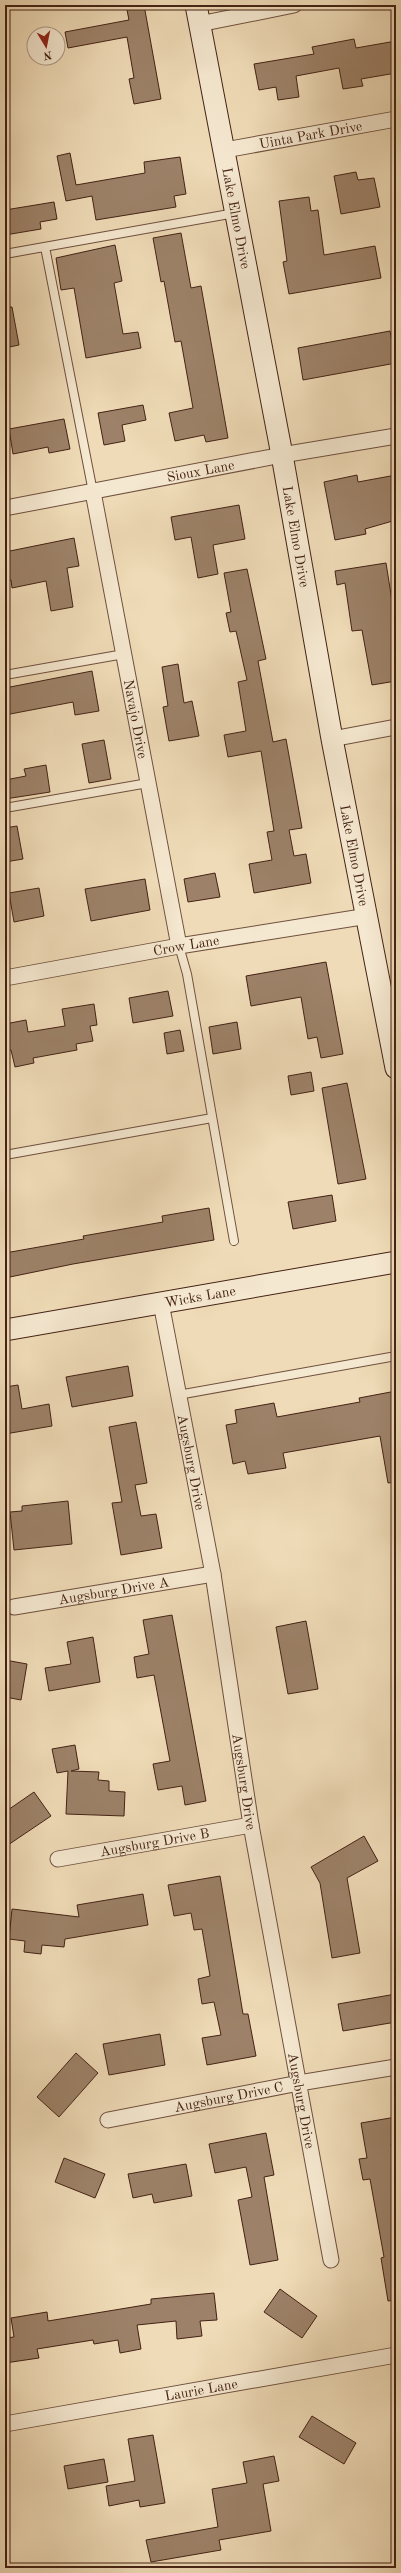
<svg xmlns="http://www.w3.org/2000/svg" width="401" height="2573" font-family="'Old Standard TT',serif">
<rect width="100%" height="100%" fill="#efdbb7"/>
<filter id="stains"><feTurbulence type="fractalNoise" baseFrequency=".005" numOctaves="4"/><feColorMatrix values="0 0 0 0 .2 0 0 0 0 .09 0 0 0 0 .02 0 0 0 .5 -.17"/></filter>
<radialGradient id="worn" r=".72"><stop offset=".6" stop-color="#630" stop-opacity="0"/><stop offset="1" stop-color="#630" stop-opacity=".3"/></radialGradient>
<path fill="#9d8269" stroke="#442215" d="M 126,5 L 144,5 L 161,99 L 134,104 L 129,79 L 134,78 L 127,37 L 68,48 L 65,32 L 129,20 Z
M 354,39 L 356,48 L 396,41 L 396,73 L 361,79 L 363,86 L 343,89 L 339,68 L 296,76 L 299,97 L 278,100 L 276,87 L 259,90 L 254,64 L 314,54 L 312,47 Z
M 70,153 L 76,185 L 145,173 L 144,162 L 180,157 L 186,194 L 174,196 L 176,207 L 96,220 L 92,196 L 66,201 L 57,156 Z
M 356,172 L 358,180 L 374,178 L 380,207 L 341,214 L 334,176 Z
M 309,197 L 311,211 L 318,210 L 324,255 L 375,246 L 381,278 L 289,294 L 283,262 L 287,261 L 279,201 Z
M 54,202 L 57,219 L 40,222 L 41,229 L 5,235 L 5,210 Z
M 181,233 L 191,288 L 201,286 L 228,438 L 206,442 L 204,435 L 175,441 L 169,413 L 193,408 L 181,341 L 175,342 L 164,281 L 161,282 L 153,238 Z
M 115,245 L 122,281 L 114,283 L 123,334 L 138,332 L 141,348 L 86,358 L 74,288 L 61,290 L 56,258 Z
M 5,307 L 12,307 L 19,345 L 5,348 Z
M 390,331 L 396,363 L 303,380 L 298,348 Z
M 143,405 L 146,420 L 122,425 L 125,441 L 104,445 L 98,413 Z
M 64,419 L 70,449 L 49,453 L 48,447 L 13,454 L 9,429 Z
M 357,475 L 358,482 L 396,475 L 396,520 L 365,529 L 366,534 L 335,540 L 324,482 Z
M 239,505 L 245,539 L 213,545 L 218,574 L 198,578 L 191,537 L 175,540 L 171,517 Z
M 74,538 L 79,566 L 67,568 L 73,607 L 51,611 L 46,581 L 12,588 L 11,580 L 5,581 L 5,552 Z
M 386,563 L 396,626 L 396,681 L 372,685 L 362,630 L 352,631 L 345,583 L 337,585 L 335,571 Z
M 247,569 L 266,659 L 258,661 L 273,742 L 286,739 L 302,828 L 289,830 L 294,856 L 306,854 L 311,883 L 254,893 L 249,864 L 272,860 L 267,832 L 274,831 L 261,751 L 228,757 L 224,735 L 246,731 L 238,682 L 247,680 L 236,631 L 230,632 L 226,613 L 231,612 L 224,573 Z
M 178,664 L 184,703 L 192,701 L 199,736 L 169,741 L 163,707 L 168,706 L 162,667 Z
M 92,671 L 99,711 L 75,715 L 73,702 L 5,715 L 5,688 Z
M 104,740 L 111,779 L 89,783 L 82,744 Z
M 46,765 L 50,792 L 5,799 L 5,780 L 26,776 L 24,769 Z
M 17,826 L 23,859 L 5,862 L 5,828 Z
M 215,873 L 220,897 L 188,902 L 184,879 Z
M 145,879 L 150,910 L 91,921 L 85,889 Z
M 39,888 L 44,916 L 14,922 L 9,893 Z
M 326,962 L 343,1054 L 321,1058 L 317,1037 L 308,1039 L 301,997 L 251,1006 L 246,976 Z
M 168,991 L 173,1016 L 133,1023 L 129,998 Z
M 94,1004 L 97,1025 L 90,1026 L 93,1041 L 76,1044 L 77,1050 L 33,1058 L 34,1063 L 15,1067 L 11,1050 L 5,1051 L 5,1024 L 26,1020 L 28,1032 L 65,1026 L 62,1009 Z
M 237,1022 L 241,1049 L 213,1054 L 209,1027 Z
M 180,1030 L 184,1051 L 167,1054 L 164,1033 Z
M 311,1072 L 314,1091 L 291,1095 L 288,1076 Z
M 347,1083 L 366,1179 L 338,1184 L 322,1088 Z
M 332,1195 L 336,1221 L 293,1229 L 288,1202 Z
M 209,1208 L 214,1240 L 73,1264 L 5,1278 L 5,1253 L 84,1239 L 83,1236 L 163,1222 L 162,1216 Z
M 128,1366 L 133,1396 L 72,1407 L 66,1377 Z
M 18,1385 L 22,1409 L 49,1404 L 52,1426 L 5,1434 L 5,1387 Z
M 396,1391 L 396,1482 L 388,1483 L 380,1436 L 283,1453 L 286,1468 L 248,1474 L 245,1461 L 233,1464 L 226,1425 L 237,1423 L 235,1410 L 274,1403 L 277,1417 L 360,1402 L 359,1398 Z
M 136,1422 L 147,1483 L 135,1485 L 141,1516 L 156,1514 L 162,1548 L 121,1555 L 112,1503 L 122,1502 L 109,1427 Z
M 68,1501 L 72,1544 L 14,1550 L 10,1512 L 22,1511 L 22,1506 Z
M 172,1615 L 206,1801 L 185,1805 L 182,1786 L 158,1790 L 153,1764 L 170,1761 L 154,1675 L 137,1678 L 134,1657 L 149,1654 L 143,1620 Z
M 306,1621 L 318,1689 L 288,1694 L 276,1627 Z
M 93,1637 L 100,1682 L 49,1691 L 45,1668 L 71,1664 L 67,1642 Z
M 5,1660 L 27,1664 L 21,1700 L 5,1697 Z
M 75,1745 L 79,1769 L 71,1771 L 99,1772 L 98,1780 L 109,1781 L 109,1791 L 125,1792 L 124,1816 L 66,1814 L 68,1771 L 57,1773 L 52,1749 Z
M 34,1792 L 51,1816 L 5,1847 L 5,1812 Z
M 364,1836 L 378,1861 L 347,1878 L 360,1953 L 332,1958 L 320,1883 L 311,1867 Z
M 220,1876 L 243,2014 L 248,2014 L 256,2056 L 207,2065 L 202,2038 L 221,2035 L 214,2002 L 202,2004 L 198,1979 L 210,1976 L 202,1929 L 194,1930 L 191,1913 L 174,1916 L 168,1885 Z
M 143,1894 L 148,1925 L 65,1939 L 64,1947 L 42,1945 L 41,1954 L 24,1952 L 25,1941 L 9,1939 L 12,1909 L 79,1917 L 77,1905 Z
M 396,1994 L 396,2022 L 343,2031 L 338,2004 Z
M 160,2034 L 165,2065 L 109,2075 L 103,2044 Z
M 76,2053 L 98,2073 L 59,2117 L 37,2097 Z
M 396,2117 L 396,2143 L 391,2144 L 396,2175 L 396,2300 L 388,2301 L 381,2258 L 384,2257 L 370,2179 L 363,2180 L 359,2159 L 367,2158 L 361,2123 Z
M 266,2133 L 274,2175 L 264,2177 L 278,2260 L 250,2265 L 238,2200 L 252,2197 L 246,2167 L 215,2173 L 209,2144 Z
M 64,2158 L 105,2174 L 95,2198 L 55,2182 Z
M 186,2164 L 192,2196 L 154,2203 L 152,2194 L 133,2198 L 128,2174 Z
M 280,2289 L 317,2316 L 302,2338 L 264,2312 Z
M 214,2293 L 217,2320 L 200,2321 L 202,2336 L 177,2339 L 176,2321 L 137,2325 L 141,2349 L 120,2353 L 118,2340 L 94,2344 L 93,2340 L 37,2349 L 39,2358 L 5,2363 L 5,2338 L 14,2337 L 11,2318 L 47,2312 L 48,2321 L 151,2304 L 151,2299 Z
M 312,2416 L 356,2443 L 344,2464 L 299,2437 Z
M 153,2435 L 165,2503 L 140,2507 L 139,2500 L 109,2506 L 106,2486 L 135,2481 L 128,2439 Z
M 274,2456 L 279,2481 L 263,2484 L 271,2531 L 219,2540 L 221,2550 L 151,2562 L 146,2540 L 218,2527 L 212,2489 L 247,2483 L 243,2462 Z
M 104,2459 L 108,2482 L 68,2489 L 64,2466 Z"/>
<g fill="none" stroke-linecap="round" stroke-linejoin="round">
<g stroke="#6f503e" stroke-width="10">
<path id="service" d="M 45,247 L 93,492
M 5,254 L 235,213
M 5,675 L 124,654
M 5,808 L 148,783
M 179,946 L 187,974 L 234,1241
M 5,1155 L 212,1118
M 178,1395 L 396,1356"/>
</g>
<g stroke="#6f503e" stroke-width="17">
<g id="minor">
<path d="M 199,24 L 294,5"/>
<path id="s1" d="M 225,150 L 396,119"/>
<path id="s2" d="M 93,492 L 179,946"/>
<path id="s3" d="M 5,508 L 282,455 L 396,436"/>
<path d="M 332,739 L 396,727"/>
<path id="s4" d="M 5,978 L 179,946 L 368,916"/>
<path id="s5" d="M 161,1303 L 213,1574 L 251,1825 L 331,2260"/>
<path id="s6" d="M 14,1607 L 213,1574"/>
<path id="s7" d="M 58,1859 L 251,1825"/>
<path id="s8" d="M 108,2120 L 299,2083 L 396,2067"/>
<path id="s9" d="M 5,2424 L 396,2355"/>
</g>
</g>
<g stroke="#442215" stroke-width="23">
<g id="secondary">
<path id="s10" d="M 196,5 L 282,455 L 332,739 L 396,1068"/>
<path id="s11" d="M 5,1330 L 396,1262"/>
</g>
</g>
<use href="#service" stroke="#f5e8d0" stroke-width="8"/>
<use href="#minor" stroke="#f5e8d0" stroke-width="15"/>
<use href="#secondary" stroke="#f5e8d0" stroke-width="21"/>
</g>
<g text-anchor="middle" stroke-width="3" stroke-linejoin="round" paint-order="stroke">
<g font-size="14" fill="#442215" stroke="#f5e8d0">
<text dy="5" stroke="none"><textPath href="#s1" startOffset="87">Uinta Park Drive</textPath></text>
<text dy="5" stroke="none"><textPath href="#s10" startOffset="217">Lake Elmo Drive</textPath></text>
<text dy="5" stroke="none"><textPath href="#s3" startOffset="199">Sioux Lane</textPath></text>
<text dy="5" stroke="none"><textPath href="#s10" startOffset="541">Lake Elmo Drive</textPath></text>
<text dy="5" stroke="none"><textPath href="#s2" startOffset="231">Navajo Drive</textPath></text>
<text dy="5" stroke="none"><textPath href="#s10" startOffset="865">Lake Elmo Drive</textPath></text>
<text dy="5" stroke="none"><textPath href="#s4" startOffset="184">Crow Lane</textPath></text>
<text dy="5" stroke="none"><textPath href="#s11" startOffset="198">Wicks Lane</textPath></text>
<text dy="5" stroke="none"><textPath href="#s5" startOffset="162">Augsburg Drive</textPath></text>
<text dy="5" stroke="none"><textPath href="#s6" startOffset="101">Augsburg Drive A</textPath></text>
<text dy="5" stroke="none"><textPath href="#s5" startOffset="486">Augsburg Drive</textPath></text>
<text dy="5" stroke="none"><textPath href="#s7" startOffset="98">Augsburg Drive B</textPath></text>
<text dy="5" stroke="none"><textPath href="#s8" startOffset="123">Augsburg Drive C</textPath></text>
<text dy="5" stroke="none"><textPath href="#s5" startOffset="810">Augsburg Drive</textPath></text>
<text dy="5" stroke="none"><textPath href="#s9" startOffset="199">Laurie Lane</textPath></text>
</g>
</g>
<rect width="401" height="2573" fill="none" stroke="#efdbb7" stroke-width="20"/>
<rect x="6" y="6" width="389" height="2561" fill="none" stroke="#442215" stroke-width="2"/>
<rect x="10" y="10" width="381" height="2553" fill="none" stroke="#442215"/>
<g transform="translate(46 46) rotate(170)"><circle r="19" fill="#f5e8d0" stroke="#ae9985"/>
<path d="M0-3L7 15L0 10L-7 15Z" fill="#8f2418"/>
<text y="-6" font-size="11" font-weight="bold" text-anchor="middle" fill="#442215">N</text>
</g>
<rect width="100%" height="100%" filter="url(#stains)"/>
<rect width="100%" height="100%" fill="url(#worn)"/>
</svg>
